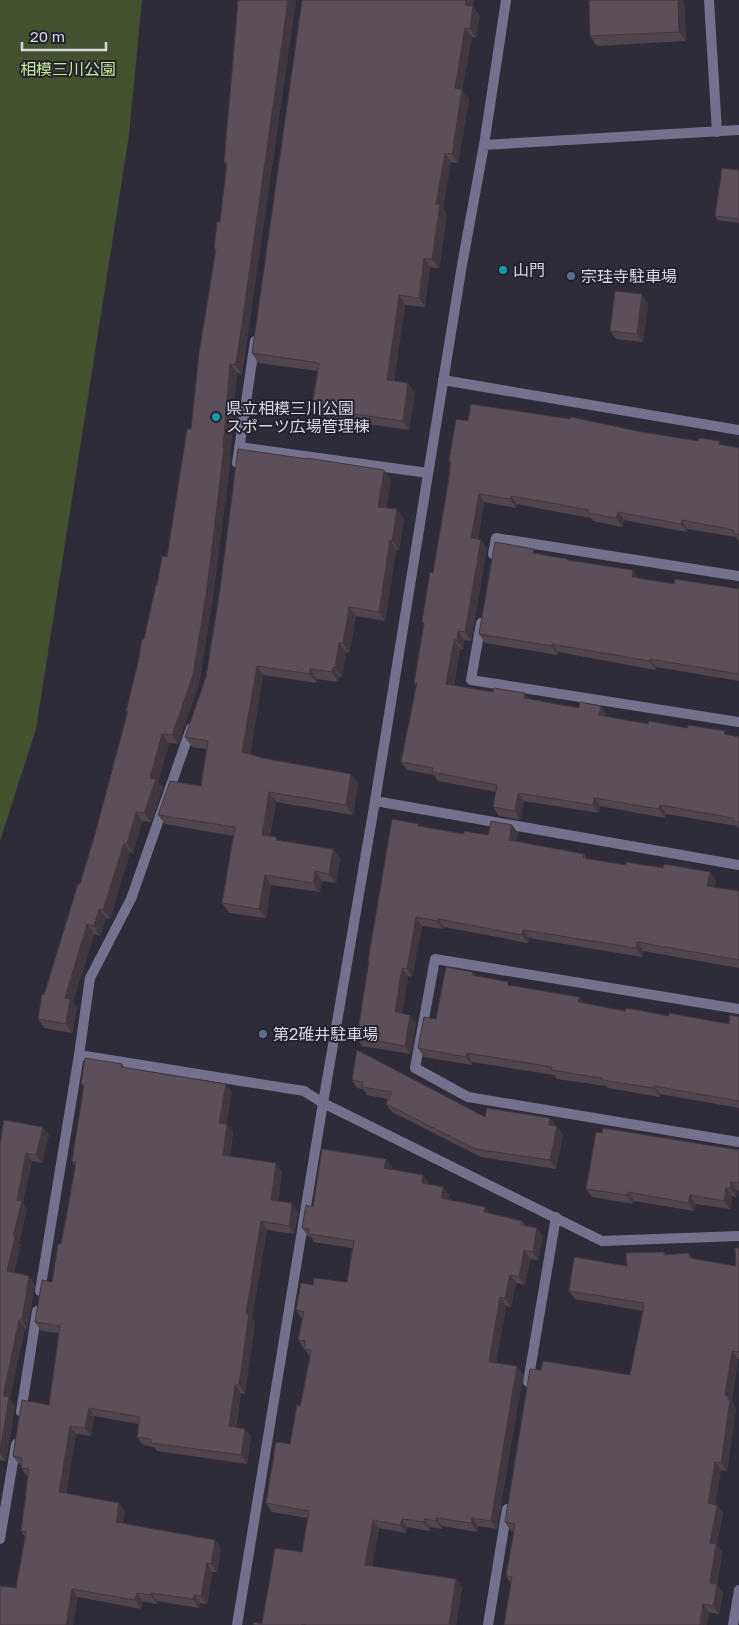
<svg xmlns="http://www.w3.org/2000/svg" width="739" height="1625" font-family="'Golos Text','Noto Sans JP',sans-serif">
<rect width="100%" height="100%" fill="#2f2c3a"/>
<path fill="#43512f" d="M 0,0 L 142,0 L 129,135 L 36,729 L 0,841 Z"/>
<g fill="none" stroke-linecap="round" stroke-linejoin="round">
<path stroke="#73718c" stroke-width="10" d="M 709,0 L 717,132
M 484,145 L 739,130
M 443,380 L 739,430
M 239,447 L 428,473
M 237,463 L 255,341
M 493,554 L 496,538 L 739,576
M 481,623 L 471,680 L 739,722
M 375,801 L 739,865
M 739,1009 L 435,959 L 415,1068 L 468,1097 L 739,1142
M 79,1055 L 304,1091 L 323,1103 L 602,1241 L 739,1236
M 40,1291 L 79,1055 L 90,978 L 131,899 L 191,728
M 528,1382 L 556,1217
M 21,1412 L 37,1311
M 0,1539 L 16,1444
M 237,1625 L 323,1103 L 375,801 L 462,265 L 484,145 L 506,0
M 488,1625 L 507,1509
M 733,1625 L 739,1590"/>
</g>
<path fill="#50444d" d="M 238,0 L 296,0 L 244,361 L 242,374 L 237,373 L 230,456 L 231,457 L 213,597 L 199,684 L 178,744 L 169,743 L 158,782 L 163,788 L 151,822 L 142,821 L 133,853 L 130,852 L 110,919 L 106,918 L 100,936 L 94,934 L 73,1002 L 77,1008 L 72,1033 L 44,1028 L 38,1019 L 44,995 L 80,884 L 95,834 L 127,712 L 126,711 L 157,585 L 167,557 L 191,429 L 215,251 L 214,249 L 220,222 L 227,166 L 224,162 L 235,37 Z
M 684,0 L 686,41 L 597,46 L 590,36 Z
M 473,7 L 480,16 L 476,38 L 472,37 L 462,90 L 469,99 L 458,163 L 451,162 L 443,208 L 447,214 L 439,268 L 430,267 L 425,307 L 405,305 L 394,381 L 415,393 L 409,430 L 319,417 L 312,408 L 318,371 L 258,363 L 252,353 Z
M 739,170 L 739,223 L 718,220 L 715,216 Z
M 648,303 L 643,342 L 616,339 L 610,331 Z
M 468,421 L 642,432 L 739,448 L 739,542 L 736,537 L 687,529 L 687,532 L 624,520 L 622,527 L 593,521 L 591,518 L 558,512 L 517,504 L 516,508 L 484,502 L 478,539 L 487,548 L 471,641 L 464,640 L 463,649 L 460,649 L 454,685 L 579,708 L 601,706 L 606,714 L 606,717 L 648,724 L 739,737 L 739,829 L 737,826 L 666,814 L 665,818 L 600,806 L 599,813 L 524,801 L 520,820 L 499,816 L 493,807 L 496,792 L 438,781 L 434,775 L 407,770 L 401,762 L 416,686 L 414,683 L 448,484 L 450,463 L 449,461 Z
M 391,479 L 386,508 L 404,519 L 399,550 L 396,550 L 385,621 L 356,616 L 349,653 L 346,652 L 342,677 L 339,677 L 338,682 L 317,679 L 317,683 L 263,675 L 250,755 L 262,758 L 351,774 L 358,783 L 353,815 L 276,802 L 270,836 L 276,837 L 278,840 L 333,849 L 340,858 L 336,883 L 322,881 L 320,892 L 271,885 L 266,918 L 229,913 L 222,903 L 233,836 L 165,824 L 158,815 L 201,786 L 206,749 L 192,747 L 185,737 Z
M 537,554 L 567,559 L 568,560 L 633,570 L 638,578 L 674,584 L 739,589 L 739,681 L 656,667 L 656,670 L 558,652 L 558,655 L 485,643 L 479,634 Z
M 512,825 L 518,833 L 516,841 L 584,854 L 587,859 L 626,865 L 710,872 L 716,881 L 714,887 L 739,891 L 739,968 L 643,951 L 642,957 L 529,938 L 528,943 L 444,927 L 443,929 L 422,926 L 412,977 L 408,976 L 402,1014 L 410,1015 L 416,1023 L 411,1054 L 362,1046 L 357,1037 L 369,963 L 368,961 L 421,826 L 464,834 L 488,835 Z
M 473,972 L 476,976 L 511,986 L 579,997 L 584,1003 L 625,1011 L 729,1024 L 739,1017 L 739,1108 L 660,1094 L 660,1097 L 608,1088 L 606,1086 L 557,1079 L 554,1075 L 472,1062 L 472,1065 L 424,1057 L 418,1048 Z
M 357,1050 L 485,1117 L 550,1118 L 563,1135 L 556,1169 L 481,1157 L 392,1112 L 386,1104 L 388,1099 L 367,1095 L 363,1089 L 357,1088 L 352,1080 Z
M 122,1064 L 125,1068 L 232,1092 L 226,1124 L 227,1124 L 233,1132 L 230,1156 L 282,1171 L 278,1201 L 298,1212 L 294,1234 L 267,1230 L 252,1318 L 255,1322 L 245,1394 L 241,1393 L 236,1428 L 245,1429 L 251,1437 L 247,1464 L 157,1451 L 154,1447 L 143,1445 L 137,1437 L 139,1424 L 94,1416 L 91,1436 L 76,1434 L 66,1494 L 119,1503 L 125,1512 L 123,1523 L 215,1540 L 221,1548 L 217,1572 L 212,1572 L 207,1604 L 200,1603 L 199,1608 L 157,1601 L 157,1604 L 142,1601 L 141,1609 L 78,1597 L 16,1588 L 25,1537 L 21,1531 L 28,1476 L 27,1476 L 21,1468 L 21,1465 L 19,1464 L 13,1456 L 49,1405 L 59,1333 L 41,1331 L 35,1322 L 52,1282 L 61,1244 L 75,1166 L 72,1161 L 84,1088 L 81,1084 Z
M 49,1135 L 42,1163 L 32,1161 L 23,1203 L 27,1209 L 19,1243 L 21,1245 L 14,1273 L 29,1276 L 35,1285 L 27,1329 L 25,1328 L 10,1399 L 15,1406 L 6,1461 L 0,1460 L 0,1144 Z
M 739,1150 L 739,1191 L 737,1190 L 736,1197 L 732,1196 L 730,1209 L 696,1204 L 694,1211 L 634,1201 L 633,1204 L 592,1197 L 586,1189 Z
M 386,1159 L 392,1167 L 391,1170 L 429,1184 L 443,1187 L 449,1195 L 448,1200 L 490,1213 L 522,1221 L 526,1226 L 543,1236 L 538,1260 L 530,1259 L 525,1285 L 516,1283 L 511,1307 L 506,1306 L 496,1363 L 523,1375 L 497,1529 L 478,1526 L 477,1532 L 442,1526 L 442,1529 L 430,1527 L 430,1531 L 407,1527 L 406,1533 L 379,1528 L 372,1566 L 456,1579 L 462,1587 L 456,1625 L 253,1625 L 262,1624 L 302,1552 L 308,1518 L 272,1512 L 266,1503 L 290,1444 L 300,1406 L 310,1357 L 298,1340 L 302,1319 L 296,1310 L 313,1285 L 347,1282 L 352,1248 L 314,1242 L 311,1237 L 308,1236 L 302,1228 L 313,1207 Z
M 739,1248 L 739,1359 L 738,1359 L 732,1400 L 736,1409 L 727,1471 L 721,1470 L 715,1504 L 717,1505 L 723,1513 L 717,1545 L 722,1552 L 717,1585 L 723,1593 L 719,1614 L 511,1584 L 506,1576 L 514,1531 L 511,1531 L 505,1522 L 541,1370 L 630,1375 L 643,1311 L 575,1299 L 569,1291 L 664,1252 L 666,1255 L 689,1253 L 693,1259 L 736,1266 Z"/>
<path fill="#41373f" d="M 288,0 L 296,0 L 244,361 L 242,374 L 235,365 Z
M 466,0 L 474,0 L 473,7 L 480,16 L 476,38 L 470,29 L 465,5 Z
M 678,0 L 684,0 L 686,41 L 679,32 Z
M 465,28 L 472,37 L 462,90 L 469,99 L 458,163 L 452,154 L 455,88 Z
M 445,153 L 451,162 L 443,208 L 447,214 L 439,268 L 432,259 L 436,204 Z
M 424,258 L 430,267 L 425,307 L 419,298 Z
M 642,294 L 648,303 L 643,342 L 637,334 Z
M 399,295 L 405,305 L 393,389 L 387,380 Z
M 230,364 L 237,373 L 230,456 L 231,457 L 213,597 L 199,684 L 178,744 L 172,735 L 223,448 Z
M 408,383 L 415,393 L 409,430 L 403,421 Z
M 384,470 L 391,479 L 385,516 L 378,507 Z
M 479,494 L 484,502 L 477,547 L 471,538 Z
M 511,496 L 517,504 L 516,508 L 510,499 Z
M 397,509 L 404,519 L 399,550 L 392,541 Z
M 618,512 L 624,520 L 622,527 L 616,518 Z
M 682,520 L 687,529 L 687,532 L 681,524 Z
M 390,540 L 396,550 L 385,621 L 379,612 Z
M 481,540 L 487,548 L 471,641 L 465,632 Z
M 633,570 L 639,579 L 632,577 Z
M 349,607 L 356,616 L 349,653 L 343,643 Z
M 458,631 L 464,640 L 463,649 L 457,640 Z
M 454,640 L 460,649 L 452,692 L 446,684 Z
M 339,643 L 346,652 L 342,677 L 335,668 Z
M 552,644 L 558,652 L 558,655 L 552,646 Z
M 650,659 L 656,667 L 656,670 L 650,661 Z
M 257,666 L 263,675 L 249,762 L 242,752 Z
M 333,667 L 339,677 L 338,682 L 332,672 Z
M 310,669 L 317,679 L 317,683 L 310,674 Z
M 525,693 L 531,702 L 524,698 Z
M 601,706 L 606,714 L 605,724 L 599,715 Z
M 162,734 L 169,743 L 158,782 L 163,788 L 151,822 L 144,813 L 150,778 Z
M 351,774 L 358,783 L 353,815 L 346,805 Z
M 269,792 L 276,802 L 268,844 L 262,835 Z
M 518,793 L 524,801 L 520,820 L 515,811 Z
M 594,798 L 600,806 L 599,813 L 593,805 Z
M 660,805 L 666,814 L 665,818 L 659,809 Z
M 136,812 L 142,821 L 133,853 L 127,844 Z
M 512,825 L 518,833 L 515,848 L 509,840 Z
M 124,843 L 130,852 L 110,919 L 103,910 Z
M 333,849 L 340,858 L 336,883 L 329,874 Z
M 315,871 L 322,881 L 320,892 L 313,883 Z
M 710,872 L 716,881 L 713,894 L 707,886 Z
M 265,875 L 271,885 L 266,918 L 259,909 Z
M 99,909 L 106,918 L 100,936 L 94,926 Z
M 416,917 L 422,926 L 412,977 L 407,969 Z
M 438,919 L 444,927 L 443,929 L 437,921 Z
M 87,924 L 94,934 L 73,1002 L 77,1008 L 72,1033 L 66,1024 L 65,998 Z
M 523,930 L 529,938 L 528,943 L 522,935 Z
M 637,942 L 643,951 L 642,957 L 636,948 Z
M 402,968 L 408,976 L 401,1021 L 395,1012 Z
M 579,997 L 585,1005 L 578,1002 Z
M 410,1015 L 416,1023 L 411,1054 L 405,1046 Z
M 467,1053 L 472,1062 L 472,1065 L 466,1057 Z
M 226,1084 L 232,1092 L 225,1131 L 219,1123 Z
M 654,1086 L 660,1094 L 660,1097 L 654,1088 Z
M 550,1118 L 556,1127 L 549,1125 Z
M 227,1124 L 233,1132 L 229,1163 L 223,1155 Z
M 557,1126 L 563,1135 L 556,1169 L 550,1160 Z
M 43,1127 L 49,1135 L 42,1163 L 36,1155 Z
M 26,1153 L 32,1161 L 23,1203 L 27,1209 L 19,1243 L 21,1245 L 12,1280 L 7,1271 L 13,1236 L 17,1200 Z
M 386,1159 L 392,1167 L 390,1177 L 384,1168 Z
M 276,1163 L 282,1171 L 276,1208 L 271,1200 Z
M 423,1175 L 429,1184 L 422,1183 Z
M 731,1182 L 737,1190 L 736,1197 L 730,1188 Z
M 443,1187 L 449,1195 L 447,1207 L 441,1198 Z
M 726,1188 L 732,1196 L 730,1209 L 724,1201 Z
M 628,1192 L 634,1201 L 633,1204 L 627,1195 Z
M 690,1195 L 696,1204 L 694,1211 L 688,1203 Z
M 292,1203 L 298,1212 L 294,1234 L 289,1226 Z
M 485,1207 L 491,1215 L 484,1212 Z
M 261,1221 L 267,1230 L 252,1318 L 255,1322 L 245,1394 L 239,1385 L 246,1314 Z
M 537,1228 L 543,1236 L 538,1260 L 533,1252 Z
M 524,1250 L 530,1259 L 525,1285 L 519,1277 Z
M 510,1275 L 516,1283 L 511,1307 L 505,1298 Z
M 29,1276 L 35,1285 L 27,1329 L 22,1320 Z
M 500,1297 L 506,1306 L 495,1371 L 489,1362 Z
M 19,1320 L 25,1328 L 10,1399 L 15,1406 L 6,1461 L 0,1453 L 3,1396 Z
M 732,1351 L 738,1359 L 732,1400 L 736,1409 L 727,1471 L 721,1463 L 725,1395 Z
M 517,1366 L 523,1375 L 497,1529 L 491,1521 Z
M 235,1385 L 241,1393 L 234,1435 L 229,1426 Z
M 89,1408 L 94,1416 L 91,1436 L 85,1428 Z
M 70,1426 L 76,1434 L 65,1501 L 59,1492 Z
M 245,1429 L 251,1437 L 247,1464 L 241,1455 Z
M 715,1462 L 721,1470 L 714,1512 L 708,1503 Z
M 119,1503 L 125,1512 L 122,1530 L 116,1522 Z
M 717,1505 L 723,1513 L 717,1545 L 722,1552 L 717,1585 L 723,1593 L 719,1614 L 713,1606 L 710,1583 L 710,1543 Z
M 436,1518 L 442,1526 L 442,1529 L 436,1521 Z
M 472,1518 L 478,1526 L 477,1532 L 471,1523 Z
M 402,1519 L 407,1527 L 406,1533 L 400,1525 Z
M 424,1519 L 430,1527 L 430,1531 L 424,1522 Z
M 373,1520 L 379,1528 L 371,1574 L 365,1565 Z
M 215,1540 L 221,1548 L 217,1572 L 211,1564 Z
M 207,1563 L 212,1572 L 207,1604 L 201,1596 Z
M 456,1579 L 462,1587 L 456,1625 L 450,1625 L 449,1624 Z
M 72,1589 L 78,1597 L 73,1625 L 66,1625 Z
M 137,1593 L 142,1601 L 141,1609 L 135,1600 Z
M 151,1593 L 157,1601 L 157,1604 L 151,1595 Z
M 194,1595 L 200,1603 L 199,1608 L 193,1599 Z
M 703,1604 L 709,1612 L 707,1625 L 700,1625 Z"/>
<path fill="#5d4f5a" stroke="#41373f" d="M 238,0 L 288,0 L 238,351 L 235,365 L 230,364 L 223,448 L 224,448 L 207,588 L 193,675 L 172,735 L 162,734 L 150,778 L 156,779 L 144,813 L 136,812 L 127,844 L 124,843 L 103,910 L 99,909 L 94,926 L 87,924 L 65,998 L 70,999 L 66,1024 L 38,1019 L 42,994 L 44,995 L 78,884 L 80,884 L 95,834 L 128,711 L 126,711 L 138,663 L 142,639 L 144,639 L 156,585 L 157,585 L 162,556 L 167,557 L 187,429 L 191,429 L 199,353 L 216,249 L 214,249 L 217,222 L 220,222 L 227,162 L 224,162 L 235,37 Z
M 302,0 L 466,0 L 465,5 L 473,6 L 470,29 L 465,28 L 455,88 L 462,90 L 452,154 L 445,153 L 436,204 L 440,204 L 432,259 L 424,258 L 419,298 L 399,295 L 387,380 L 408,383 L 403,421 L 312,408 L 319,363 L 252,353 Z
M 589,0 L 678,0 L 679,32 L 590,36 Z
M 722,168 L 739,170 L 739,219 L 715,216 Z
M 615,291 L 642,294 L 637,334 L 610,331 Z
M 471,404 L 570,419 L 571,417 L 642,432 L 698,441 L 699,438 L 720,441 L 719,444 L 739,448 L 739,535 L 734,534 L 734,530 L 682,520 L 681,524 L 618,512 L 616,518 L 588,513 L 588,510 L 552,503 L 511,496 L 510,499 L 479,494 L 471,538 L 481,540 L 465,632 L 458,631 L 457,640 L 454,640 L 446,684 L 493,692 L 494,688 L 525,693 L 524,698 L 579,708 L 580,702 L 601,706 L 599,715 L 648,724 L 649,721 L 687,728 L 688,725 L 725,731 L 724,734 L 739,737 L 739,822 L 733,821 L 733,818 L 660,805 L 659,809 L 594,798 L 593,805 L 518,793 L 515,811 L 493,807 L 497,785 L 432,772 L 433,768 L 401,762 L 417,683 L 414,683 L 424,624 L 422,621 L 430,572 L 433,573 L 448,484 L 451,461 L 449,461 L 456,419 L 468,421 Z
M 238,449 L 307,459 L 307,458 L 384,470 L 378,507 L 397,509 L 392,541 L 390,540 L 379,612 L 349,607 L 343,643 L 339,643 L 335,668 L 333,667 L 332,672 L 310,669 L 310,674 L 257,666 L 242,752 L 262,758 L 351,774 L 346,805 L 269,792 L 262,835 L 276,837 L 276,840 L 333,849 L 329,874 L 315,871 L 313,883 L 265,875 L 259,909 L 222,903 L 235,827 L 158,815 L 170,781 L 201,786 L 208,741 L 185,737 L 206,677 L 220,589 Z
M 495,542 L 534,549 L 533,553 L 567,559 L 567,560 L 633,570 L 632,577 L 674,584 L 675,579 L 739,589 L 739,674 L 650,659 L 650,661 L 552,644 L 552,646 L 479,634 Z
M 392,819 L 419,824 L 418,826 L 464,834 L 464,831 L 488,835 L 491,821 L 512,825 L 509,840 L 584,854 L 583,858 L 626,865 L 626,862 L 663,868 L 664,864 L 710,872 L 707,886 L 739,891 L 739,960 L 637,942 L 636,948 L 523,930 L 522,935 L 438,919 L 437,921 L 416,917 L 407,969 L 402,968 L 395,1012 L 410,1015 L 405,1046 L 357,1037 L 369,961 L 368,961 Z
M 446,967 L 473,972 L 472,975 L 508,982 L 508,985 L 579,997 L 578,1002 L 625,1011 L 626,1008 L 669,1016 L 669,1013 L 729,1024 L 730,1015 L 739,1017 L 739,1101 L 654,1086 L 654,1088 L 602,1080 L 602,1078 L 551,1070 L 552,1067 L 467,1053 L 466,1057 L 418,1048 L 424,1017 L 436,1019 Z
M 357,1050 L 485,1117 L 487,1108 L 550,1118 L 549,1125 L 557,1126 L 550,1160 L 475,1149 L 386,1104 L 392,1092 L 362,1087 L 363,1082 L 352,1080 Z
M 85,1058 L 122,1064 L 121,1067 L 226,1084 L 219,1123 L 227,1124 L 223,1155 L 276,1163 L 271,1200 L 292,1203 L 289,1226 L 261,1221 L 246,1314 L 249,1314 L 239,1385 L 235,1385 L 229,1426 L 245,1429 L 241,1455 L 151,1443 L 151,1439 L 137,1437 L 140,1417 L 89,1408 L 85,1428 L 70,1426 L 59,1492 L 119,1503 L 116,1522 L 215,1540 L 211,1564 L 207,1563 L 201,1596 L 194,1595 L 193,1599 L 151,1593 L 151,1595 L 137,1593 L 135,1600 L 72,1589 L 66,1625 L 0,1625 L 0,1586 L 16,1588 L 26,1532 L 21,1531 L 29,1469 L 21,1468 L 22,1458 L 13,1456 L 22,1400 L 49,1405 L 60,1326 L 35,1322 L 42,1280 L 52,1282 L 58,1244 L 61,1244 L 67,1214 L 76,1162 L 72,1161 L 84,1085 L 81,1084 Z
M 4,1120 L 43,1127 L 36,1155 L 26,1153 L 17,1200 L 22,1201 L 13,1236 L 15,1237 L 7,1271 L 29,1276 L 22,1320 L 19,1320 L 3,1396 L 9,1397 L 0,1452 L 0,1144 Z
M 603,1128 L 739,1150 L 739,1183 L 731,1182 L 730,1188 L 726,1188 L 724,1201 L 690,1195 L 688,1203 L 628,1192 L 627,1195 L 586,1189 L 596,1132 L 602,1133 Z
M 322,1149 L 386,1159 L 384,1168 L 423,1175 L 422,1183 L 443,1187 L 441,1198 L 485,1207 L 484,1212 L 522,1221 L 521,1225 L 537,1228 L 533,1252 L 524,1250 L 519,1277 L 510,1275 L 505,1298 L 500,1297 L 489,1362 L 517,1366 L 491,1521 L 472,1518 L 471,1523 L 436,1518 L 436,1521 L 424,1519 L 424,1522 L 402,1519 L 400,1525 L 373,1520 L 365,1565 L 456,1579 L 449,1624 L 451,1624 L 451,1625 L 307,1625 L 302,1624 L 302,1625 L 253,1625 L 254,1622 L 262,1624 L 275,1548 L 302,1552 L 309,1511 L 266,1503 L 276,1442 L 290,1444 L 297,1405 L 300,1406 L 302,1399 L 311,1350 L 304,1349 L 305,1341 L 298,1340 L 304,1312 L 296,1310 L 301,1283 L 313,1285 L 314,1278 L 347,1282 L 354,1241 L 309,1234 L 309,1229 L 302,1228 L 306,1205 L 313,1207 Z
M 735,1248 L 739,1248 L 739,1352 L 732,1351 L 725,1395 L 728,1396 L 728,1400 L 730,1400 L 721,1463 L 715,1462 L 708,1503 L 717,1505 L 710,1543 L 716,1544 L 710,1583 L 717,1584 L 713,1606 L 703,1604 L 700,1625 L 504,1625 L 512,1577 L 506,1576 L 515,1524 L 505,1522 L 530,1369 L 541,1370 L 543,1361 L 630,1375 L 643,1311 L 644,1303 L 569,1291 L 574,1257 L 627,1266 L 626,1253 L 664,1252 L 664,1255 L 689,1253 L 689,1258 L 736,1266 Z"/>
<g fill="#0f9aa8" stroke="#252230" stroke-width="2">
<circle cx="503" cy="270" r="5"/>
<circle cx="216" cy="417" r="5"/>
</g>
<g fill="#5c6f8a" stroke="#252230" stroke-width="2">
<circle cx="571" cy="276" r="5"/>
<circle cx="263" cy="1034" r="5"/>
</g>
<g text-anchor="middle" stroke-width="4" stroke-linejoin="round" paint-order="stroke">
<g font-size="16" fill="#c5eb92" stroke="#252230">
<text x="68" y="75">相模三川公園</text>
</g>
<g font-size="16" fill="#d9d7e1" stroke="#252230" text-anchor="start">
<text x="513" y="276">山門</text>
<text x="581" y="282">宗珪寺駐車場</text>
<text x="226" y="414">県立相模三川公園<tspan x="226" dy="18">スポーツ広場管理棟</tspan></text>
<text x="273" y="1040">第2碓井駐車場</text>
</g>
</g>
<path d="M22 42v8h84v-8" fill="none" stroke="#d9d7e1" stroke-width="2.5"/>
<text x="30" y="42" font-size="15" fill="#d9d7e1" stroke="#252230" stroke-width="4" paint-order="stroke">20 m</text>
</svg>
